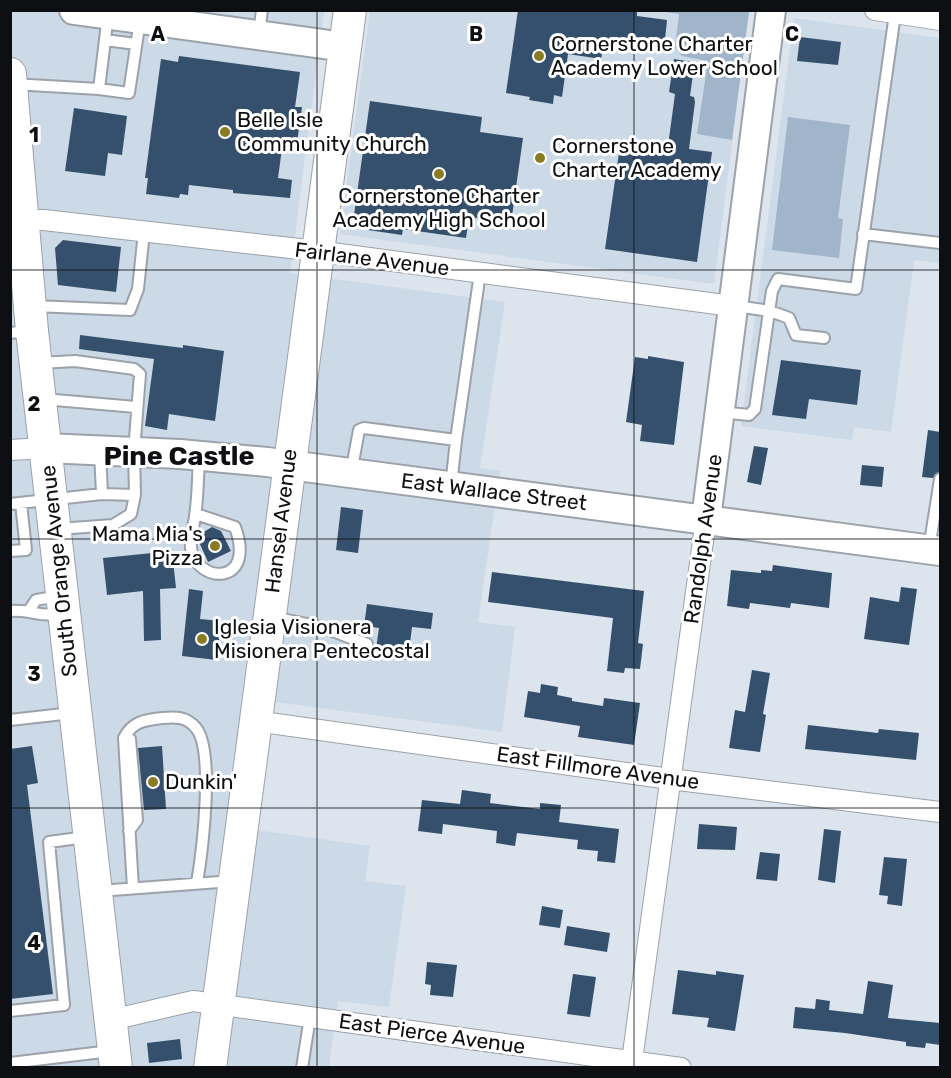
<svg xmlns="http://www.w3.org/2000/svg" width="951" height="1078" font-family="Rubik,sans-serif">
<rect width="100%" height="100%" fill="#dce4ed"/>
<path fill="#ccd9e7" d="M 735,10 L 749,12 L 714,284 L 340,234 L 370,11 Z
M 10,11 L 324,11 L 290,273 L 505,302 L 480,468 L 500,471 L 478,622 L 515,627 L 502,732 L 260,700 L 242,828 L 370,846 L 365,881 L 406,886 L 389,1007 L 338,1001 L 329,1067 L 11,1067 Z
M 794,18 L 940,38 L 940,263 L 914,260 L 891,432 L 854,427 L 852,440 L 741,426 Z"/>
<path fill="#a0b5ca" d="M 735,11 L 749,12 L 732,140 L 697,134 L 708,61 L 682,56 L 675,48 L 679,14 L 659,11 Z
M 788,117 L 850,125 L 838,218 L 843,219 L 839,258 L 772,250 Z"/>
<path fill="#35506c" d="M 518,10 L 637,10 L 637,16 L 667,20 L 665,40 L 636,37 L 635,45 L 604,42 L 601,59 L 568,54 L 562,97 L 554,95 L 553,104 L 529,100 L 530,97 L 506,93 Z
M 800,37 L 841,42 L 838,65 L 797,61 Z
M 179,56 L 300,72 L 295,107 L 302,107 L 297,143 L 283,141 L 278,178 L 292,180 L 290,198 L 233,193 L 233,190 L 189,185 L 188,195 L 180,194 L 179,198 L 146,194 L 148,178 L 145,178 L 161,59 L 178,62 Z
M 674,59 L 692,62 L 691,67 L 694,67 L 690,96 L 694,97 L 695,102 L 689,149 L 712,152 L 697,262 L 605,249 L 621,139 L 668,146 L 675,94 L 669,92 Z
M 370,101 L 482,117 L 480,132 L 523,138 L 511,223 L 469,217 L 466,238 L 403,229 L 402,235 L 368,230 L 370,217 L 354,215 Z
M 74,108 L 127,116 L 122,155 L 108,153 L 105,176 L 65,171 Z
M 63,240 L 121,247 L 116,292 L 58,285 L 55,248 Z
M 80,335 L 183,348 L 183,345 L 224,351 L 215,421 L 169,414 L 167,430 L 145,426 L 154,359 L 79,349 Z
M 648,356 L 684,362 L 674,445 L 640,441 L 642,425 L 626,422 L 635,357 L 648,359 Z
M 781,360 L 861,370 L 857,405 L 809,399 L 806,419 L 772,415 Z
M 928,430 L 940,432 L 940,472 L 933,478 L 922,477 Z
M 754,446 L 768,448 L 761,485 L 747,482 Z
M 862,465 L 884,467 L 882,487 L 860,485 Z
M 341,507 L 363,510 L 358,553 L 336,550 Z
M 212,527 L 221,531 L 231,551 L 208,562 L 199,542 L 202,533 Z
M 172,551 L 176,588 L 160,589 L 161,640 L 144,641 L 143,591 L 107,595 L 103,558 Z
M 773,565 L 832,573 L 829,608 L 791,603 L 790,608 L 750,603 L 749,609 L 727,606 L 731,570 L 761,573 L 761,570 L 772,571 Z
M 492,572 L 644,591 L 638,643 L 643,644 L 640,669 L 625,668 L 624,673 L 607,671 L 613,618 L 488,602 Z
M 901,587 L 917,589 L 909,645 L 864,639 L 870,597 L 899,602 Z
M 189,589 L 203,591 L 200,619 L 221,621 L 217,660 L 182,656 Z
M 367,604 L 433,613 L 431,629 L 412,627 L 408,660 L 375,656 L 379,628 L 364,626 Z
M 752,670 L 770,673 L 763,714 L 766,715 L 760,752 L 729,748 L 735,710 L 745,712 Z
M 541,684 L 558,687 L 557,695 L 572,698 L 572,701 L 603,706 L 604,698 L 640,703 L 634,745 L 578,737 L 580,726 L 524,717 L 528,691 L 540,693 Z
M 808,725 L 878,733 L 879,729 L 919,733 L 916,760 L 805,749 Z
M 32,746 L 38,783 L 27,785 L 53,994 L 10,999 L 10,749 Z
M 162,746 L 166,809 L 144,810 L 138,748 Z
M 462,790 L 491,794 L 490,803 L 540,809 L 540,803 L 561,805 L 559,822 L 619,829 L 615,863 L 597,861 L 598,851 L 577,849 L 578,840 L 517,833 L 515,846 L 496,843 L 497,831 L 443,824 L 442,834 L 418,831 L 422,800 L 460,804 Z
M 699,824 L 737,827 L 735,850 L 697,849 Z
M 824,829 L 841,831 L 835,883 L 818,880 Z
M 760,852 L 780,854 L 777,881 L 756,879 Z
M 884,857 L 907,859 L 902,906 L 887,904 L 888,896 L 879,895 Z
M 542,906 L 563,910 L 560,928 L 539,925 Z
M 567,926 L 610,933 L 607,952 L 564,945 Z
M 427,962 L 457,965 L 453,997 L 430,995 L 431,985 L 425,984 Z
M 678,970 L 716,975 L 716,971 L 744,975 L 735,1031 L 707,1027 L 709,1018 L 672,1014 Z
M 573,974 L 596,977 L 590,1017 L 567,1014 Z
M 868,981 L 893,985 L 888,1018 L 940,1023 L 940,1045 L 926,1043 L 925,1048 L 906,1046 L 906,1042 L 845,1033 L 793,1028 L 795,1007 L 815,1009 L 816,999 L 830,1001 L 829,1010 L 863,1014 Z
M 180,1039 L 182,1059 L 149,1063 L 147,1043 Z"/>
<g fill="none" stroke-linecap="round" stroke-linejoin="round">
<g stroke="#9ba2aa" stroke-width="14">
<path id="lane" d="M 259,34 L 262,10
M 105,40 L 136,44
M 12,84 L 99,89 L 108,15
M 99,89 L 129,93 L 140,20
M 863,234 L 940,243
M 34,306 L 130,310 L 138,289 L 144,232
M 736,306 L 770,311 L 789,318 L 796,335 L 824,338
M 10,333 L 29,331
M 40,363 L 75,361 L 134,369 L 140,374 L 134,452 L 135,495 L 131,514 L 113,525 L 58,529
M 43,399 L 136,407
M 720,412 L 749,415 L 755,409 L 772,291 L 778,279 L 856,289 L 895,14
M 456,440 L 480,273
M 100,451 L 102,494 L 135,495
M 351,473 L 359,430 L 364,428 L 456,440 L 451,486
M 10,504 L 102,494
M 196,514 L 235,527 C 257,587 196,584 191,548 C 190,538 194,526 195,516 C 198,497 198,476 199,456
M 929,549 L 940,479
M 10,551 L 26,550 L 21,503
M 10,611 C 32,609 37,617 57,614 L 63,604 C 52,597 48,597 36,600 L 30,609
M 272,617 L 322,627 L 367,644
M 10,720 L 72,713
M 129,831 L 137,820 L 130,739
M 133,888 L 124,738 C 132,722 144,720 162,718 C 175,717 186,716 196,728 C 215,751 202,853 197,883
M 99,891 L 233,881
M 10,1011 L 64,1005 L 49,842 L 86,837
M 10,1063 L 111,1051
M 302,1068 L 310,1017"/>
</g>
<g stroke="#9ba2aa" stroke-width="22">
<path id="street" d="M 875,10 L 940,20
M 12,220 L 44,220 L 317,251 L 732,306
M 10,450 L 45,448
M 255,721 L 670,779 L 940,812
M 111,1020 L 193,1001 L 681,1068
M 631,1068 L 706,519"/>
</g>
<g stroke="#9ba2aa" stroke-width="32">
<path id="secondary" d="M 74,10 L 345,47
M 45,448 L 180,454 L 267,462 L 940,551
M 706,519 L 771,10"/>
</g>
<g stroke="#9ba2aa" stroke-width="34">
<path id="primary" d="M 10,74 L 32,331 L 116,1068
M 210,1068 L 350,10"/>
</g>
<use href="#lane" stroke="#fff" stroke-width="10"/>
<use href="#street" stroke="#fff" stroke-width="20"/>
<use href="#secondary" stroke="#fff" stroke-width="28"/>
<use href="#primary" stroke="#fff" stroke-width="32"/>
</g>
<path fill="none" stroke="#0d0f12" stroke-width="1.5" stroke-opacity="0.55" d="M 317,10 L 317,1068M 634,10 L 634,1068M 10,270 L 940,270M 10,539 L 940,539M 10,808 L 940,808"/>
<g fill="#887b20" stroke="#fff" stroke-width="2">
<circle cx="539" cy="56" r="6"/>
<circle cx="225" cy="132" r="6"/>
<circle cx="540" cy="158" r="6"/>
<circle cx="439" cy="174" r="6"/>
<circle cx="215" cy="546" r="6"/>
<circle cx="202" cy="639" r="6"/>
<circle cx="153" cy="782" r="6"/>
</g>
<g text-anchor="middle" stroke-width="6" stroke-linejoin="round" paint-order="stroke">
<g font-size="21" fill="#0d0f12" stroke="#fff" text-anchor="start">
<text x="551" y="51">Cornerstone Charter<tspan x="551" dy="24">Academy Lower School</tspan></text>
<text x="237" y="127">Belle Isle<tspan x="237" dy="24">Community Church</tspan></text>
<text x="552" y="153">Cornerstone<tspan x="552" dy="24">Charter Academy</tspan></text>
<text x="439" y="203" text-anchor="middle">Cornerstone Charter<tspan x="439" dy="24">Academy High School</tspan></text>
<text x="203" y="541" text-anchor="end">Mama Mia's<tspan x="203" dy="24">Pizza</tspan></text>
<text x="214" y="634">Iglesia Visionera<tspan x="214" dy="24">Misionera Pentecostal</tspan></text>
<text x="165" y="789">Dunkin'</text>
</g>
<g font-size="21" fill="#0d0f12" stroke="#fff">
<text transform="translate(372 259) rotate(7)" y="7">Fairlane Avenue</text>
<text transform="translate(494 492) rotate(7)" y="7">East Wallace Street</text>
<text transform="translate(281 521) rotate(-83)" y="7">Hansel Avenue</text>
<text transform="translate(703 539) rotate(-82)" y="7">Randolph Avenue</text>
<text transform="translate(59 571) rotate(-96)" y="7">South Orange Avenue</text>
<text transform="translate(598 768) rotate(8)" y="7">East Fillmore Avenue</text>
<text transform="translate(432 1034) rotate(8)" y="7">East Pierce Avenue</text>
</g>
<g font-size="27" font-weight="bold" fill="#0d0f12" stroke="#fff">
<text x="179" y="465">Pine Castle</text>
</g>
</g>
<g font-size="20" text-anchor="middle" font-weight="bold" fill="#0d0f12" stroke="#fff" stroke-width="6" stroke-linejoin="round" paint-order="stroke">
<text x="158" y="41">A</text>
<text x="476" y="41">B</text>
<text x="792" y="41">C</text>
<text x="34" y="142">1</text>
<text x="34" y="411">2</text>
<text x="34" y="681">3</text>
<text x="34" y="950">4</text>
</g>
<rect width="951" height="1078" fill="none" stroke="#0d0f12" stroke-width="24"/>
</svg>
